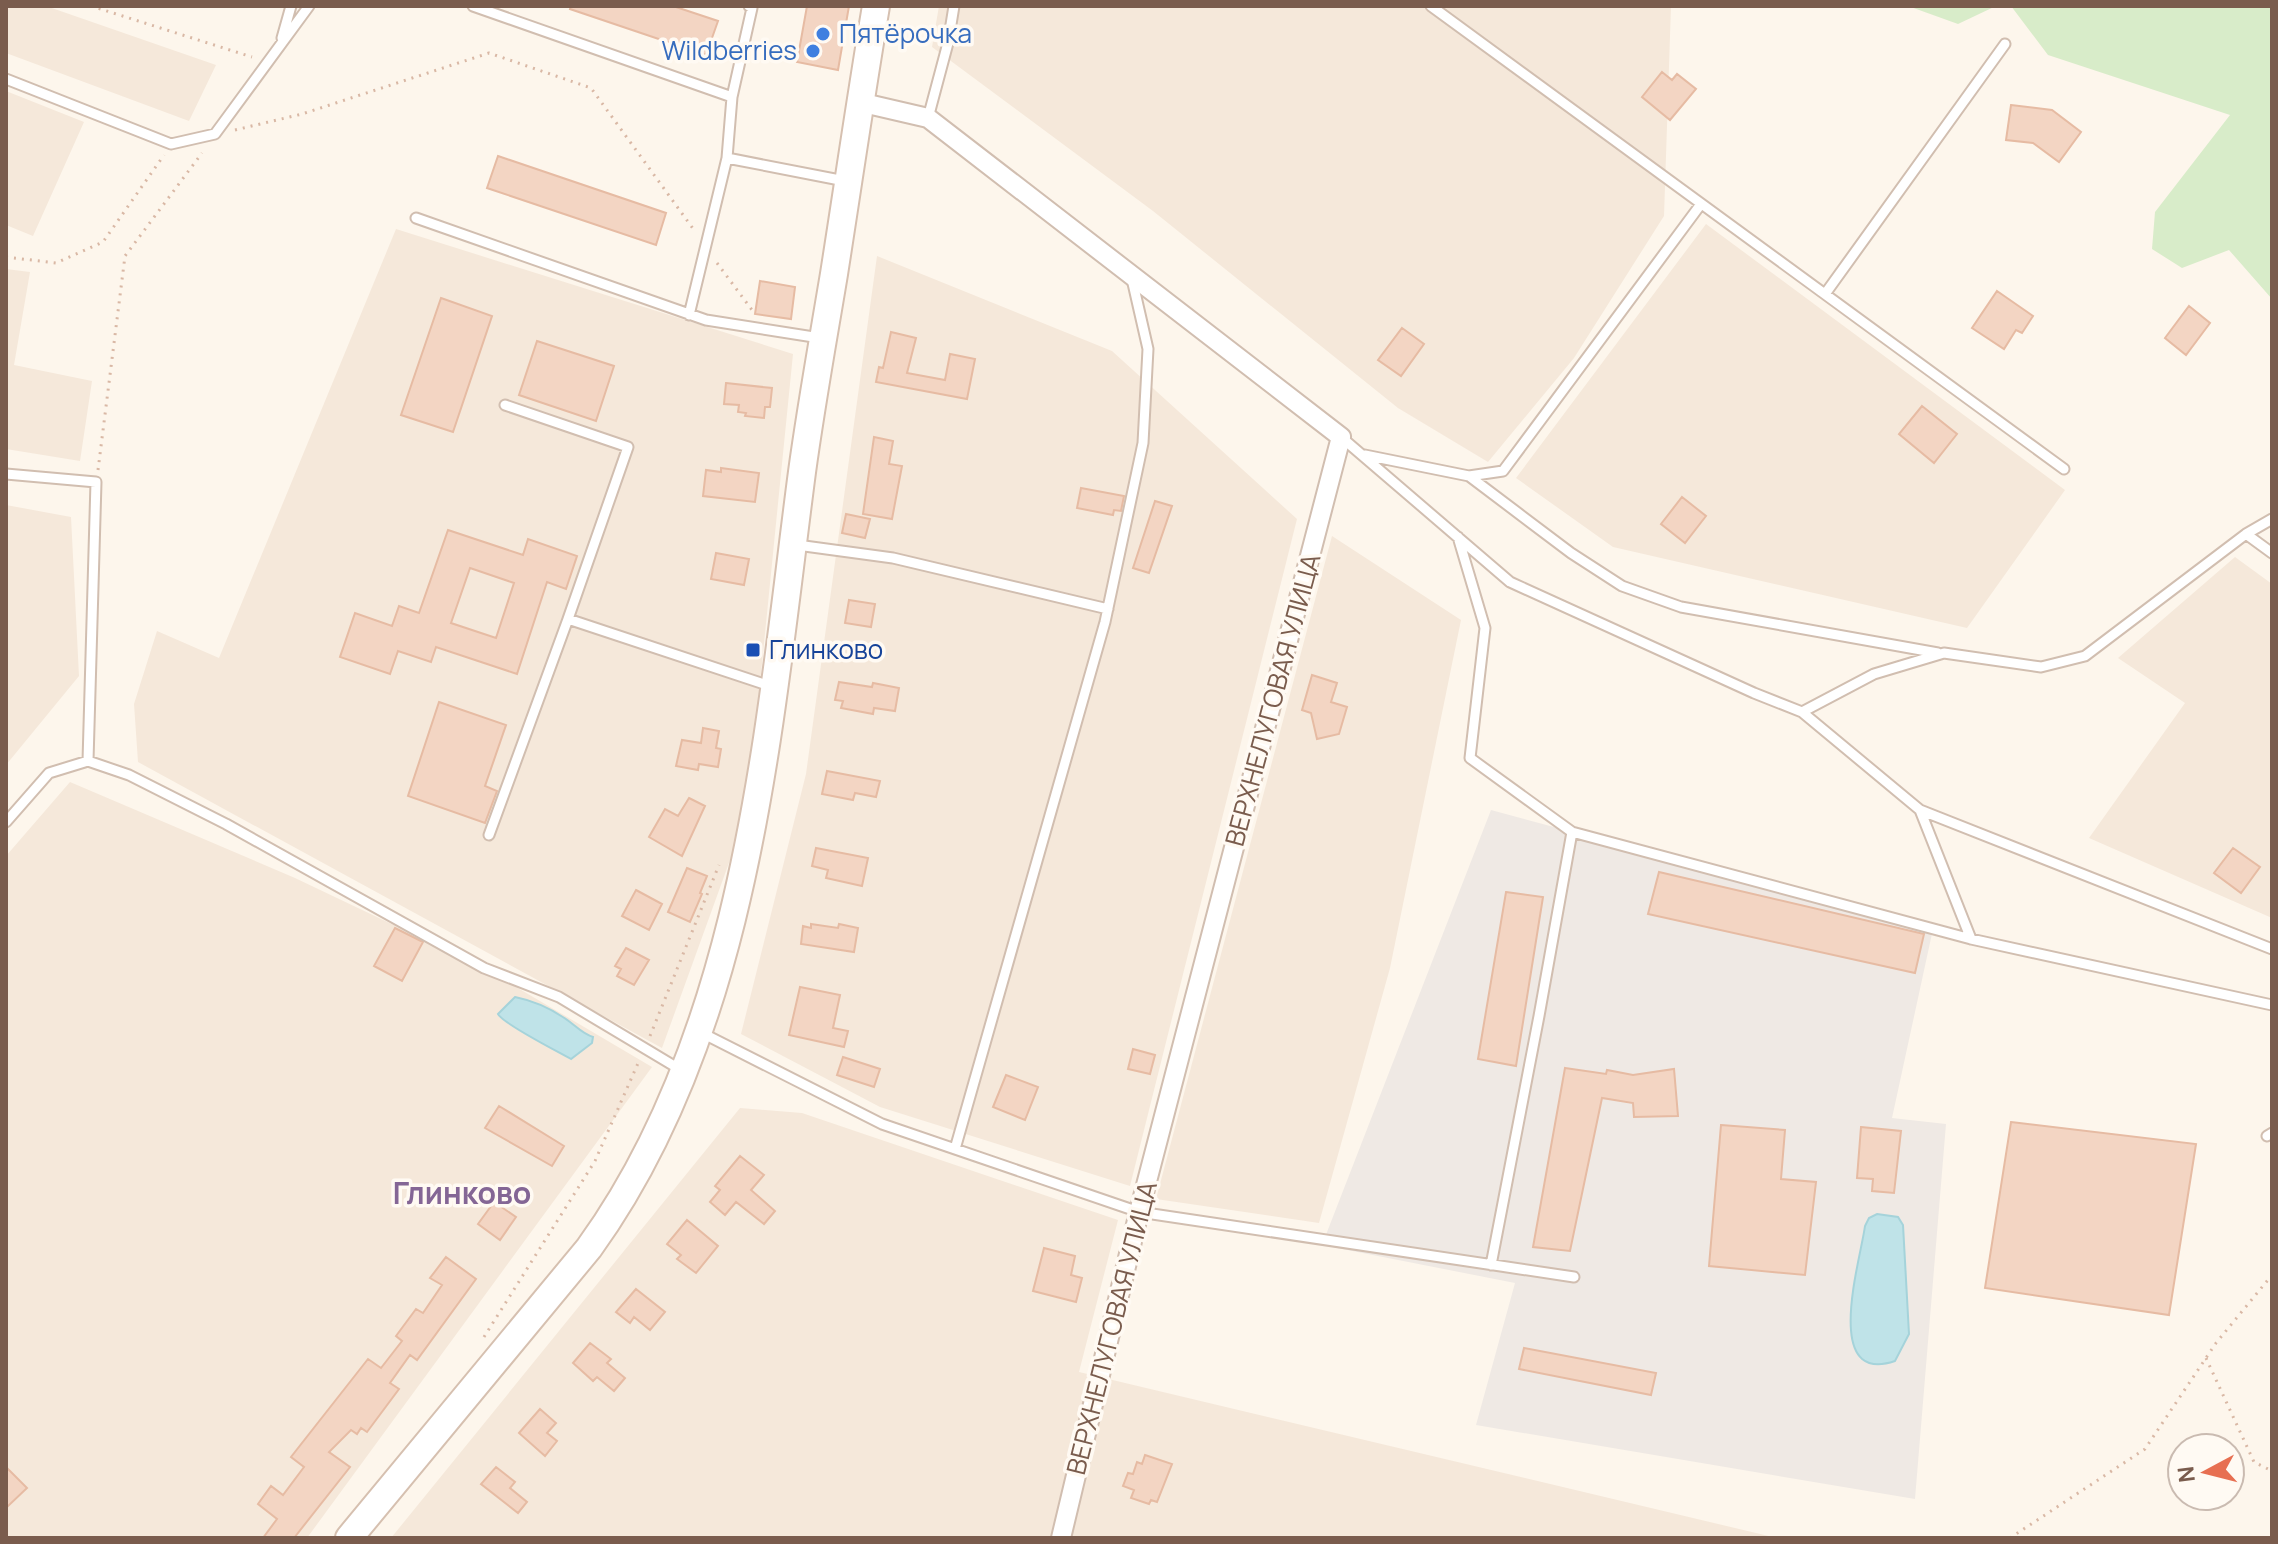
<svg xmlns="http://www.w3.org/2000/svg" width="2278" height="1544" font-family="Manrope,sans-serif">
<rect width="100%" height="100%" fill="#fdf6ec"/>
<path fill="#f5e8da" d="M 6,6 L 46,6 L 216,65 L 189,121 L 6,53 Z
M 939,6 L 1671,6 L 1664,216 L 1574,358 L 1488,462 L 1398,408 L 1153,211 L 932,47 Z
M 6,91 L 84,122 L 33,236 L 6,225 Z
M 1706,224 L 2065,490 L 1967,628 L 1613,547 L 1516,478 Z
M 396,229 L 793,354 L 747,813 L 662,1048 L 138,762 L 134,704 L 157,631 L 219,658 Z
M 877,256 L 1112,351 L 1297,519 L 1130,1186 L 880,1107 L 741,1034 L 806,774 Z
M 6,269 L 30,272 L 14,365 L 92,381 L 80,461 L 6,449 Z
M 6,505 L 71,517 L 79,676 L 6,765 Z
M 1332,536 L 1461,620 L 1390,968 L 1319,1223 L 1156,1199 Z
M 2235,557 L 2272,584 L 2272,918 L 2089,838 L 2185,703 L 2118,658 Z
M 70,782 L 295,878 L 484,968 L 652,1067 L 307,1538 L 6,1538 L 6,856 Z
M 740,1108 L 802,1113 L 1118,1220 L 1079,1372 L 1777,1538 L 391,1538 Z"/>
<path fill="#efe9e4" d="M 1491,810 L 1933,929 L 1892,1118 L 1946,1124 L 1915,1499 L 1476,1425 L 1515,1283 L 1322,1245 Z"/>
<path fill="#d8ecc9" d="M 1908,6 L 1996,6 L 1958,24 Z
M 2011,6 L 2272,6 L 2272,299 L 2229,250 L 2182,268 L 2152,249 L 2155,212 L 2230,115 L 2048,55 Z"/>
<path fill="#bfe3e8" stroke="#a5d3da" stroke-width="2" d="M 515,997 C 535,1001 554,1010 570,1022 C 578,1028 583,1034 593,1037 L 592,1043 L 571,1059 C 557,1051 503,1024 498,1014 Z
M 1877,1214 L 1898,1217 L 1903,1225 L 1909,1334 L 1895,1361 C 1821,1386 1861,1258 1865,1226 L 1869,1218 Z"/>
<path fill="#f3d5c3" stroke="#e6bba3" stroke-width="2" fill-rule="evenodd" d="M 571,6 L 673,6 L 718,21 L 706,55 L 570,9 Z
M 807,6 L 849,6 L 838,70 L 797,62 Z
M 1662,72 L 1672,80 L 1677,74 L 1696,89 L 1670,120 L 1642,97 Z
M 2011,105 L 2052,110 L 2081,132 L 2059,162 L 2033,143 L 2006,140 Z
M 498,156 L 666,213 L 656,245 L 487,188 Z
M 760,281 L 795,287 L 791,319 L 755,314 Z
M 1997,291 L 2033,316 L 2022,333 L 2016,330 L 2004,349 L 1972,328 Z
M 441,298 L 492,316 L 453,432 L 401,415 Z
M 2189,306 L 2210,323 L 2186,355 L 2165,338 Z
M 1402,328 L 1424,344 L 1401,376 L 1378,360 Z
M 891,332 L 916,338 L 907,373 L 945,380 L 950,354 L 975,359 L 967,399 L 876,382 L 879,367 L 883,368 Z
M 537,341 L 614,366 L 596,421 L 519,395 Z
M 726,383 L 772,388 L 770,407 L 765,407 L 764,418 L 745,416 L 746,413 L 738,412 L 739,405 L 724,404 Z
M 1922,406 L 1957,434 L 1934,463 L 1899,434 Z
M 874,437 L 893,441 L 889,464 L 902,466 L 892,519 L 863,514 Z
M 721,468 L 759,473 L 755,502 L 703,496 L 706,470 L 721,472 Z
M 1081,488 L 1124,496 L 1121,511 L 1114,510 L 1113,515 L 1077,508 Z
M 1682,497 L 1706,516 L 1685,543 L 1661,524 Z
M 1155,501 L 1172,506 L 1149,573 L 1133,568 Z
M 846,514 L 870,519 L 865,538 L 842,533 Z
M 448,530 L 523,555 L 528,539 L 577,556 L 566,589 L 547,582 L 517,674 L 436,647 L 431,662 L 398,651 L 390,674 L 340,657 L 355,613 L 392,626 L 399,606 L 419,613 ZM 470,568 L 514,583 L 496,638 L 451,623 Z
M 716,553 L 749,559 L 744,585 L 711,579 Z
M 849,600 L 875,604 L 871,627 L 845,623 Z
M 1312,675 L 1337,683 L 1331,702 L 1347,707 L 1339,734 L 1317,739 L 1311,713 L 1302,710 Z
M 839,682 L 872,687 L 873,683 L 899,688 L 895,711 L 874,708 L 873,714 L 841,708 L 843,701 L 835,700 Z
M 439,702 L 506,725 L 485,786 L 497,791 L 485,823 L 408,796 Z
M 703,728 L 719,731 L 716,748 L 721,749 L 718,767 L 699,764 L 698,770 L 676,766 L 682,740 L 701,743 Z
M 827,771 L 880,781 L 876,797 L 855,793 L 853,800 L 822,794 Z
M 689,798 L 705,806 L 682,856 L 649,837 L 665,809 L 678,816 Z
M 816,848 L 868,858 L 862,886 L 826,878 L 828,870 L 812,866 Z
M 2233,848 L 2260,867 L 2241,893 L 2214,873 Z
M 687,868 L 707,876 L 700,893 L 702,894 L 690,922 L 668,912 Z
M 1659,872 L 1924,934 L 1915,973 L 1648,914 Z
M 636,890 L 662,904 L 649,930 L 622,916 Z
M 1506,892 L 1543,897 L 1516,1066 L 1478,1059 Z
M 811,924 L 838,928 L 839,924 L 858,928 L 854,952 L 801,944 L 803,926 L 811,928 Z
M 395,928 L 423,942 L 402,981 L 374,966 Z
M 626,948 L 649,960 L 634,985 L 617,976 L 621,969 L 615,966 Z
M 800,987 L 840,995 L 833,1028 L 848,1031 L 844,1047 L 789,1035 Z
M 1133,1049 L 1155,1055 L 1150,1074 L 1128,1069 Z
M 843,1057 L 880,1069 L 874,1087 L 837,1075 Z
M 1565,1068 L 1606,1074 L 1607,1070 L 1633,1075 L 1674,1069 L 1678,1116 L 1634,1117 L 1633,1103 L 1602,1098 L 1570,1251 L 1533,1247 Z
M 1006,1075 L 1038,1087 L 1025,1120 L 993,1107 Z
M 499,1106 L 564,1146 L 552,1166 L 485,1128 Z
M 2011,1122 L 2196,1144 L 2169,1315 L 1985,1288 Z
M 1721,1125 L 1785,1130 L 1781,1179 L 1816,1182 L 1805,1275 L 1709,1266 Z
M 1861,1127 L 1901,1131 L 1894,1193 L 1872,1191 L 1873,1179 L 1857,1178 Z
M 740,1156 L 764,1175 L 751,1190 L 775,1211 L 764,1224 L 736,1202 L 725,1215 L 710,1202 L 720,1190 L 715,1186 Z
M 494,1202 L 516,1217 L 500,1240 L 478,1224 Z
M 687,1220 L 718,1246 L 696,1273 L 677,1259 L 681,1255 L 667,1244 Z
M 1044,1248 L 1075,1256 L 1071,1275 L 1082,1278 L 1076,1302 L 1033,1291 Z
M 446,1257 L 476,1279 L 417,1360 L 410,1355 L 390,1383 L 399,1389 L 367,1432 L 361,1428 L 357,1434 L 351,1430 L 329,1452 L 350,1467 L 294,1538 L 263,1538 L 277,1519 L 258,1504 L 271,1486 L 283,1495 L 304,1467 L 291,1457 L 368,1359 L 381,1368 L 402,1341 L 396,1336 L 416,1309 L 423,1313 L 442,1285 L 430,1278 Z
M 636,1289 L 665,1312 L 650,1330 L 634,1317 L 630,1323 L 616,1312 Z
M 590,1343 L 611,1359 L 607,1363 L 625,1378 L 614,1391 L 597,1377 L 593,1381 L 573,1363 Z
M 1524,1348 L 1656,1373 L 1651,1395 L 1519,1369 Z
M 540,1409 L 556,1423 L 547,1433 L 557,1441 L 545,1456 L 519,1433 Z
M 1145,1455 L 1172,1464 L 1157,1502 L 1151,1500 L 1149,1504 L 1131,1498 L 1134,1490 L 1123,1486 L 1128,1473 L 1133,1474 L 1137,1462 L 1142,1464 Z
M 6,1467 L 27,1488 L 6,1508 Z
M 496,1467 L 515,1482 L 510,1488 L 527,1502 L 518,1513 L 481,1484 Z"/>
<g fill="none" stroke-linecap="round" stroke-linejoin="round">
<g stroke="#d1beb0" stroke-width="13">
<path id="service" d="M 473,6 L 732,97 L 727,158 L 845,181
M 1431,6 L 2064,469
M 282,38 L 291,6
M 6,79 L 171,144 L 215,134 L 309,6
M 732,97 L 752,8 L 749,6
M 928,118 L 948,43 L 954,6
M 416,218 L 706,320 L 820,338
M 1825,294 L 2005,44
M 689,315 L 727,158
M 505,405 L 628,447 L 568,619 L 770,686
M 1341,437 L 1510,582 L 1754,693 L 1802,712 L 1920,810 L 1971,939
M 1365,455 L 1469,476 L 1503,471 L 1701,204
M 6,474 L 96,482 L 88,761
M 1469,476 L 1571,553 L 1622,586 L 1681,607 L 1938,653
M 2246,534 L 2272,553
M 1458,537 L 1485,628 L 1470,758 L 1572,832
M 797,545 L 893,558 L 1108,609
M 1802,712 L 1874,674 L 1944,653 L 2041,667 L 2085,656 L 2246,534 L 2272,519
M 1920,810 L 2272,949
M 6,822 L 49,773 L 88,761 L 129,775 L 226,824 L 484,968 L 559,997 L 681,1070
M 489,835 L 568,619
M 700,1032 L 882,1124 L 1139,1212 L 1574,1277
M 2267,1136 L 2272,1133
M 955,1149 L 1105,622 L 1143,443 L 1148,349 L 1132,279
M 1491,1265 L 1539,1016 L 1572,832 L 1971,939 L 2272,1005"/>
</g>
<g stroke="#d1beb0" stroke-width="22">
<path id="minor" d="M 859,102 L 928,118 L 1341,437 L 1139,1212 L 1061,1538"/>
</g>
<g stroke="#d6c0b0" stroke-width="30">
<path id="secondary" d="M 349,1538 L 589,1248 C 747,1030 768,731 802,472 C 811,406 823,340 834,274 C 848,185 861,95 876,6"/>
</g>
<path stroke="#d9b8a5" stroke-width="3" stroke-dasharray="2 6" stroke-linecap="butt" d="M 91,6 L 252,57
M 235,130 L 302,114 L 489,53 L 591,88 L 694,230
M 6,257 L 56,263 L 103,242 L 164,155
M 717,263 L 755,314
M 98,470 L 125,256 L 202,153
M 650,1036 L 719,865
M 484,1337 L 595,1161 L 639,1061
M 2206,1358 L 2254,1462 L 2272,1471
M 2010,1538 L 2145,1449 L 2216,1343 L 2272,1275"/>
<use href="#service" stroke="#fff" stroke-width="9"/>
<use href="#minor" stroke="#fff" stroke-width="18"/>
<use href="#secondary" stroke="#fff" stroke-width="26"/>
</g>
<g fill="#3f7fe0" stroke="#fffaf3" stroke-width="3">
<circle cx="823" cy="34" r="8"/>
<circle cx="813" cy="51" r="8"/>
</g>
<rect fill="#1a4fb4" stroke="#fffaf3" stroke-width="3" x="745" y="642" width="16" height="16" rx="4"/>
<g text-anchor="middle" stroke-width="7" stroke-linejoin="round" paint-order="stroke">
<g font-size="26" fill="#366cbe" stroke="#fffaf3" text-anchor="start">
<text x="839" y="43">Пятёрочка</text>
<text x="797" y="60" text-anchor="end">Wildberries</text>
</g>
<g font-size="26" fill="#164399" stroke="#fffaf3" text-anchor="start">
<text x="769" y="659">Глинково</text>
</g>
<g font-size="26" fill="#7a5c4d" stroke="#fffaf3">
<text transform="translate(1273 700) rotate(-75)" y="9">ВЕРХНЕЛУГОВАЯ УЛИЦА</text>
<text transform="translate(1112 1328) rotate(-76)" y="9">ВЕРХНЕЛУГОВАЯ УЛИЦА</text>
</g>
<g font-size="30" font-weight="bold" fill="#846695" stroke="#fffaf3">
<text x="462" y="1204">Глинково</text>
</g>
</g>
<rect width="2278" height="1544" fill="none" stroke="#7a5c4d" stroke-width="16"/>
<g transform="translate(2206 1472) rotate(263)"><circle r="38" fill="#fffaf3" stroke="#cabbb1" stroke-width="2"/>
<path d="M0-6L14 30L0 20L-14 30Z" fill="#e76f51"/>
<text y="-12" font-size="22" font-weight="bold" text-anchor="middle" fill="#7a5c4d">N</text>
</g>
</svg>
